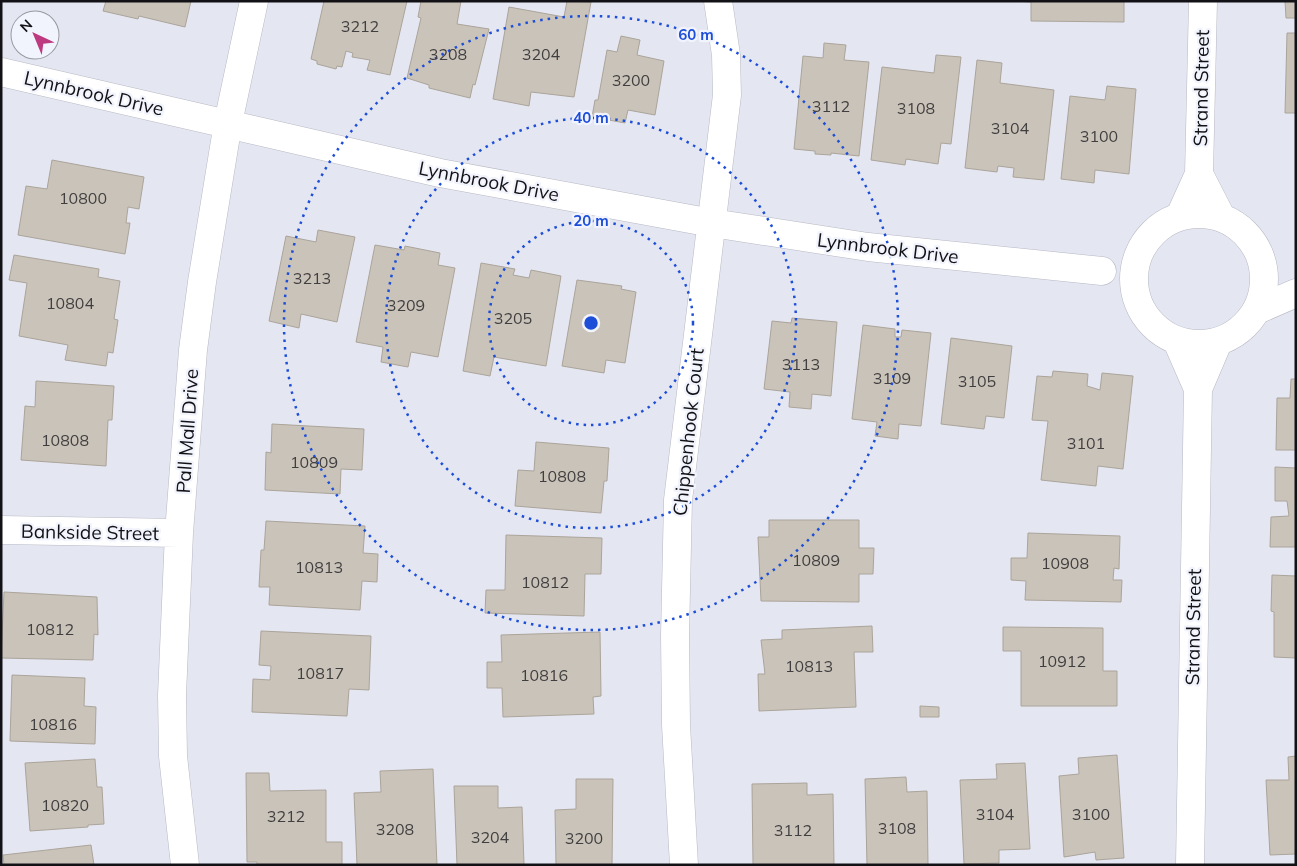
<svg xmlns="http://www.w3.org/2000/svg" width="1297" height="866" font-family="Mulish,sans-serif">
<rect width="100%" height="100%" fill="#e4e6f2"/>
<path fill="#cac3b9" stroke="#aba49a" d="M 106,1 L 191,1 L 185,27 L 139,16 L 138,19 L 103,11 Z
M 324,1 L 407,1 L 390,75 L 367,70 L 370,60 L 352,57 L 353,53 L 346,51 L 342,67 L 337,66 L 336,69 L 317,64 L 317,61 L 311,59 Z
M 421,1 L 461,1 L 457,24 L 489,29 L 475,85 L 473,84 L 470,98 L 429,88 L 429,85 L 407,78 L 421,18 L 418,17 Z
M 567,1 L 591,2 L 574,97 L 531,92 L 529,106 L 493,99 L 509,7 L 564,17 Z
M 1015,1 L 1124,1 L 1124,22 L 1031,21 L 1031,2 Z
M 1285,1 L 1296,1 L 1296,18 L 1286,18 Z
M 1287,33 L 1296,33 L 1296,113 L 1285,113 Z
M 621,36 L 640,40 L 637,55 L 664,61 L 655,115 L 628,110 L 625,123 L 592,117 L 595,100 L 598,100 L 607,50 L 617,52 Z
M 824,43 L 846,45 L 844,60 L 869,62 L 859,156 L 831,153 L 831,155 L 815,154 L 815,151 L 794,149 L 803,56 L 823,58 Z
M 936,55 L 961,57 L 951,144 L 941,143 L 938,164 L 906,159 L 905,165 L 871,160 L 882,67 L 934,73 Z
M 977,60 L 1002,63 L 1000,83 L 1054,90 L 1044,180 L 1013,177 L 1014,168 L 998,166 L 997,172 L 965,168 Z
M 1107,86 L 1136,89 L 1129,174 L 1095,170 L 1094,183 L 1061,179 L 1070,96 L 1105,100 Z
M 52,160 L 144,177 L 139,209 L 128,207 L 126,223 L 130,223 L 125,254 L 18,235 L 26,186 L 47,189 Z
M 318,230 L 355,237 L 337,322 L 301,314 L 299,328 L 269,321 L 286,236 L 316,242 Z
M 375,245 L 404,250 L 405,246 L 440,253 L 438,265 L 455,268 L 438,357 L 411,352 L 408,367 L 381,362 L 383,347 L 356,342 Z
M 14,255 L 99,269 L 98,277 L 120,281 L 114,319 L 118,320 L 113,353 L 108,352 L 106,366 L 65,360 L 68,345 L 19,336 L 27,283 L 9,280 Z
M 481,263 L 515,269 L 513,275 L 529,278 L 531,270 L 561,276 L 546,366 L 494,357 L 490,376 L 463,371 Z
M 577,280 L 622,286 L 621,289 L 636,292 L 625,363 L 606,360 L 604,373 L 562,366 Z
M 792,318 L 837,322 L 831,396 L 812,394 L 811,409 L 789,407 L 790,392 L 764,389 L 772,321 L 791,323 Z
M 863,325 L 895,329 L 895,337 L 901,337 L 902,330 L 931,333 L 921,426 L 899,424 L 898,439 L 875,436 L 877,422 L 852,419 Z
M 951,338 L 1012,346 L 1004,418 L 986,416 L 984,429 L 941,424 Z
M 1053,371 L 1088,374 L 1087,386 L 1100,390 L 1102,373 L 1133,376 L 1123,469 L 1098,466 L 1096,486 L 1041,480 L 1048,421 L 1032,420 L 1037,376 L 1052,377 Z
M 1291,379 L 1296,379 L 1296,450 L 1276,450 L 1277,398 L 1290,398 Z
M 36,381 L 114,386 L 112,420 L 108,420 L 106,466 L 21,460 L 25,406 L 35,407 Z
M 272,424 L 364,429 L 362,470 L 341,469 L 340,494 L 265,490 L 266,452 L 271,453 Z
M 536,442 L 609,448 L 607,481 L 604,481 L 601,513 L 515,506 L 518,470 L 534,471 Z
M 1275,467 L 1296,468 L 1296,547 L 1270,547 L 1271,517 L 1289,516 L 1287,501 L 1275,501 Z
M 769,520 L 859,520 L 859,548 L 874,548 L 873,574 L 859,574 L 859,602 L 761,601 L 758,537 L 769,537 Z
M 266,521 L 365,526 L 363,553 L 378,554 L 377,582 L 362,581 L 360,610 L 269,605 L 270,587 L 259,587 L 261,550 L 264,550 Z
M 1028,533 L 1120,536 L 1119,569 L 1114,568 L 1113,580 L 1122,580 L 1121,602 L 1025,600 L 1026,581 L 1011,580 L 1011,558 L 1027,558 Z
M 506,535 L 602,538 L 601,574 L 585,574 L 584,616 L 485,613 L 486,590 L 505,590 Z
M 1272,575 L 1296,576 L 1296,658 L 1274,657 L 1274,612 L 1271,611 Z
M 4,592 L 97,597 L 98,635 L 94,634 L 93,660 L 1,658 Z
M 872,626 L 873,652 L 854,652 L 856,707 L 759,711 L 758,674 L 765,674 L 761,640 L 782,639 L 782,630 Z
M 1003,627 L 1103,628 L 1103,671 L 1117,671 L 1117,706 L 1021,706 L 1021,651 L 1003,651 Z
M 261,631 L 371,636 L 369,690 L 349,689 L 347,716 L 252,712 L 253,679 L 270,680 L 271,666 L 259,665 Z
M 600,632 L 601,696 L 593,697 L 594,714 L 503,717 L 502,688 L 487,688 L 487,662 L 502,662 L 501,635 Z
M 12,675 L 85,678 L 84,706 L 96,707 L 95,744 L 10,741 Z
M 920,706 L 939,707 L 939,717 L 920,717 Z
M 1117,755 L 1124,858 L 1096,860 L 1095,852 L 1064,857 L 1059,776 L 1079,774 L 1078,758 Z
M 1296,756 L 1296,854 L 1270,855 L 1266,780 L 1289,780 L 1288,757 Z
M 95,759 L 97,787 L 102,787 L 104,824 L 88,825 L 88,827 L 30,831 L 25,763 Z
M 1025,763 L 1030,849 L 999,850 L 999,863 L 964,864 L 960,780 L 997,779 L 996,764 Z
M 433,769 L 437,865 L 357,865 L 354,793 L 381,792 L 380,771 Z
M 246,773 L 269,773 L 270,791 L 326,790 L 326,842 L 342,842 L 342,865 L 257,865 L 257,862 L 247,862 Z
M 906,777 L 907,792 L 927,791 L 928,865 L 867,865 L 865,779 Z
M 576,779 L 613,779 L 612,865 L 556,865 L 555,810 L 576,809 Z
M 807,783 L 807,795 L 833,794 L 834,865 L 753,865 L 752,784 Z
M 454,786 L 498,786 L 498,808 L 522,807 L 524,865 L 457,865 Z
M 91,845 L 94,865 L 4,865 L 3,855 Z"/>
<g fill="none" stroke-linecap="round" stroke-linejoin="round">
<g stroke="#b7b9c4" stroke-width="29">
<path id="street" d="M 1,72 L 440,173 L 712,223 L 868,247 L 1102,271
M 1199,174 L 1203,1
M1134 279a65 65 0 1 1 130 0a65 65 0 1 1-130 0Z
M 1180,216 L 1199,174 L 1221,217
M 1257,310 L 1296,293
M 1177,341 L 1198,389 L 1218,342
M 1,530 L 179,533
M 185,865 L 173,756 L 172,695 L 179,533 L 193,350 L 202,282 L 228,123 L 254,1
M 684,865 L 676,725 L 675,636 L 678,500 L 727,95 L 726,55 L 718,1
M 1190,865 L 1198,389"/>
</g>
<use href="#street" stroke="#fff" stroke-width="28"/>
</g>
<g fill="none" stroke="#1d4ed8" stroke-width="2.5" stroke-dasharray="2.5 5">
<circle cx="591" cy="323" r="102"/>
<circle cx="591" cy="323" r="205"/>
<circle cx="591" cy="323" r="307"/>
</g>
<g text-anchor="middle" stroke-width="4.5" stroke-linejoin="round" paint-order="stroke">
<g font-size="16" fill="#403e3f">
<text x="360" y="32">3212</text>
<text x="448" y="60">3208</text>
<text x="541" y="60">3204</text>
<text x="631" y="86">3200</text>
<text x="831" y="112">3112</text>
<text x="916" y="114">3108</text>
<text x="1010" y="134">3104</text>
<text x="1099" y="142">3100</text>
<text x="83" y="204">10800</text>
<text x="312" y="284">3213</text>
<text x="70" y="309">10804</text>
<text x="406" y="311">3209</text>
<text x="513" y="324">3205</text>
<text x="801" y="370">3113</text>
<text x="892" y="384">3109</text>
<text x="977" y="387">3105</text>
<text x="65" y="446">10808</text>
<text x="1086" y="449">3101</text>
<text x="314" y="468">10809</text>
<text x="562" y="482">10808</text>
<text x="816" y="566">10809</text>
<text x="1065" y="569">10908</text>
<text x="319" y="573">10813</text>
<text x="545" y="588">10812</text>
<text x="50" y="635">10812</text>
<text x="1062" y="667">10912</text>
<text x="809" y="672">10813</text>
<text x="320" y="679">10817</text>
<text x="544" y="681">10816</text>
<text x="53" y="730">10816</text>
<text x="65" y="811">10820</text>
<text x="995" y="820">3104</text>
<text x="1091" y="820">3100</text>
<text x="286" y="822">3212</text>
<text x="897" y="834">3108</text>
<text x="395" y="835">3208</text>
<text x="793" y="836">3112</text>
<text x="490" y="843">3204</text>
<text x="584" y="844">3200</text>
</g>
<g font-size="19" fill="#121216" stroke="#f2f4fd">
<text transform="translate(1201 88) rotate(-89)" y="7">Strand Street</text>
<text transform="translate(94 93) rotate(13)" y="7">Lynnbrook Drive</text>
<text transform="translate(489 181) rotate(11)" y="7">Lynnbrook Drive</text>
<text transform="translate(888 248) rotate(7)" y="7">Lynnbrook Drive</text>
<text transform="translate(187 431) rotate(-86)" y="7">Pall Mall Drive</text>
<text transform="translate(688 432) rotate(-84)" y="7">Chippenhook Court</text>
<text transform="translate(90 532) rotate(1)" y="7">Bankside Street</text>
<text transform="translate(1193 627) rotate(-89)" y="7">Strand Street</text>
</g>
</g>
<circle cx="591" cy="323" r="8" fill="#1d4ed8" stroke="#f2f4fd" stroke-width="2.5"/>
<g font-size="15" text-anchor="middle" font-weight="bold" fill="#1d4ed8" stroke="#f2f4fd" stroke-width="4.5" stroke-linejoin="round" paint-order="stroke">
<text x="696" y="40">60 m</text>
<text x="591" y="123">40 m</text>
<text x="591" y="226">20 m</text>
</g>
<rect width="1297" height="866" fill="none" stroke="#121216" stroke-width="5"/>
<g transform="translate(35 35) rotate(316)"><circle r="24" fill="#f2f4fd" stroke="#989aa1"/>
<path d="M0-4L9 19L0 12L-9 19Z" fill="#bd3a81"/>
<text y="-8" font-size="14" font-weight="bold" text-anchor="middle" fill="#121216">N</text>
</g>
</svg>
